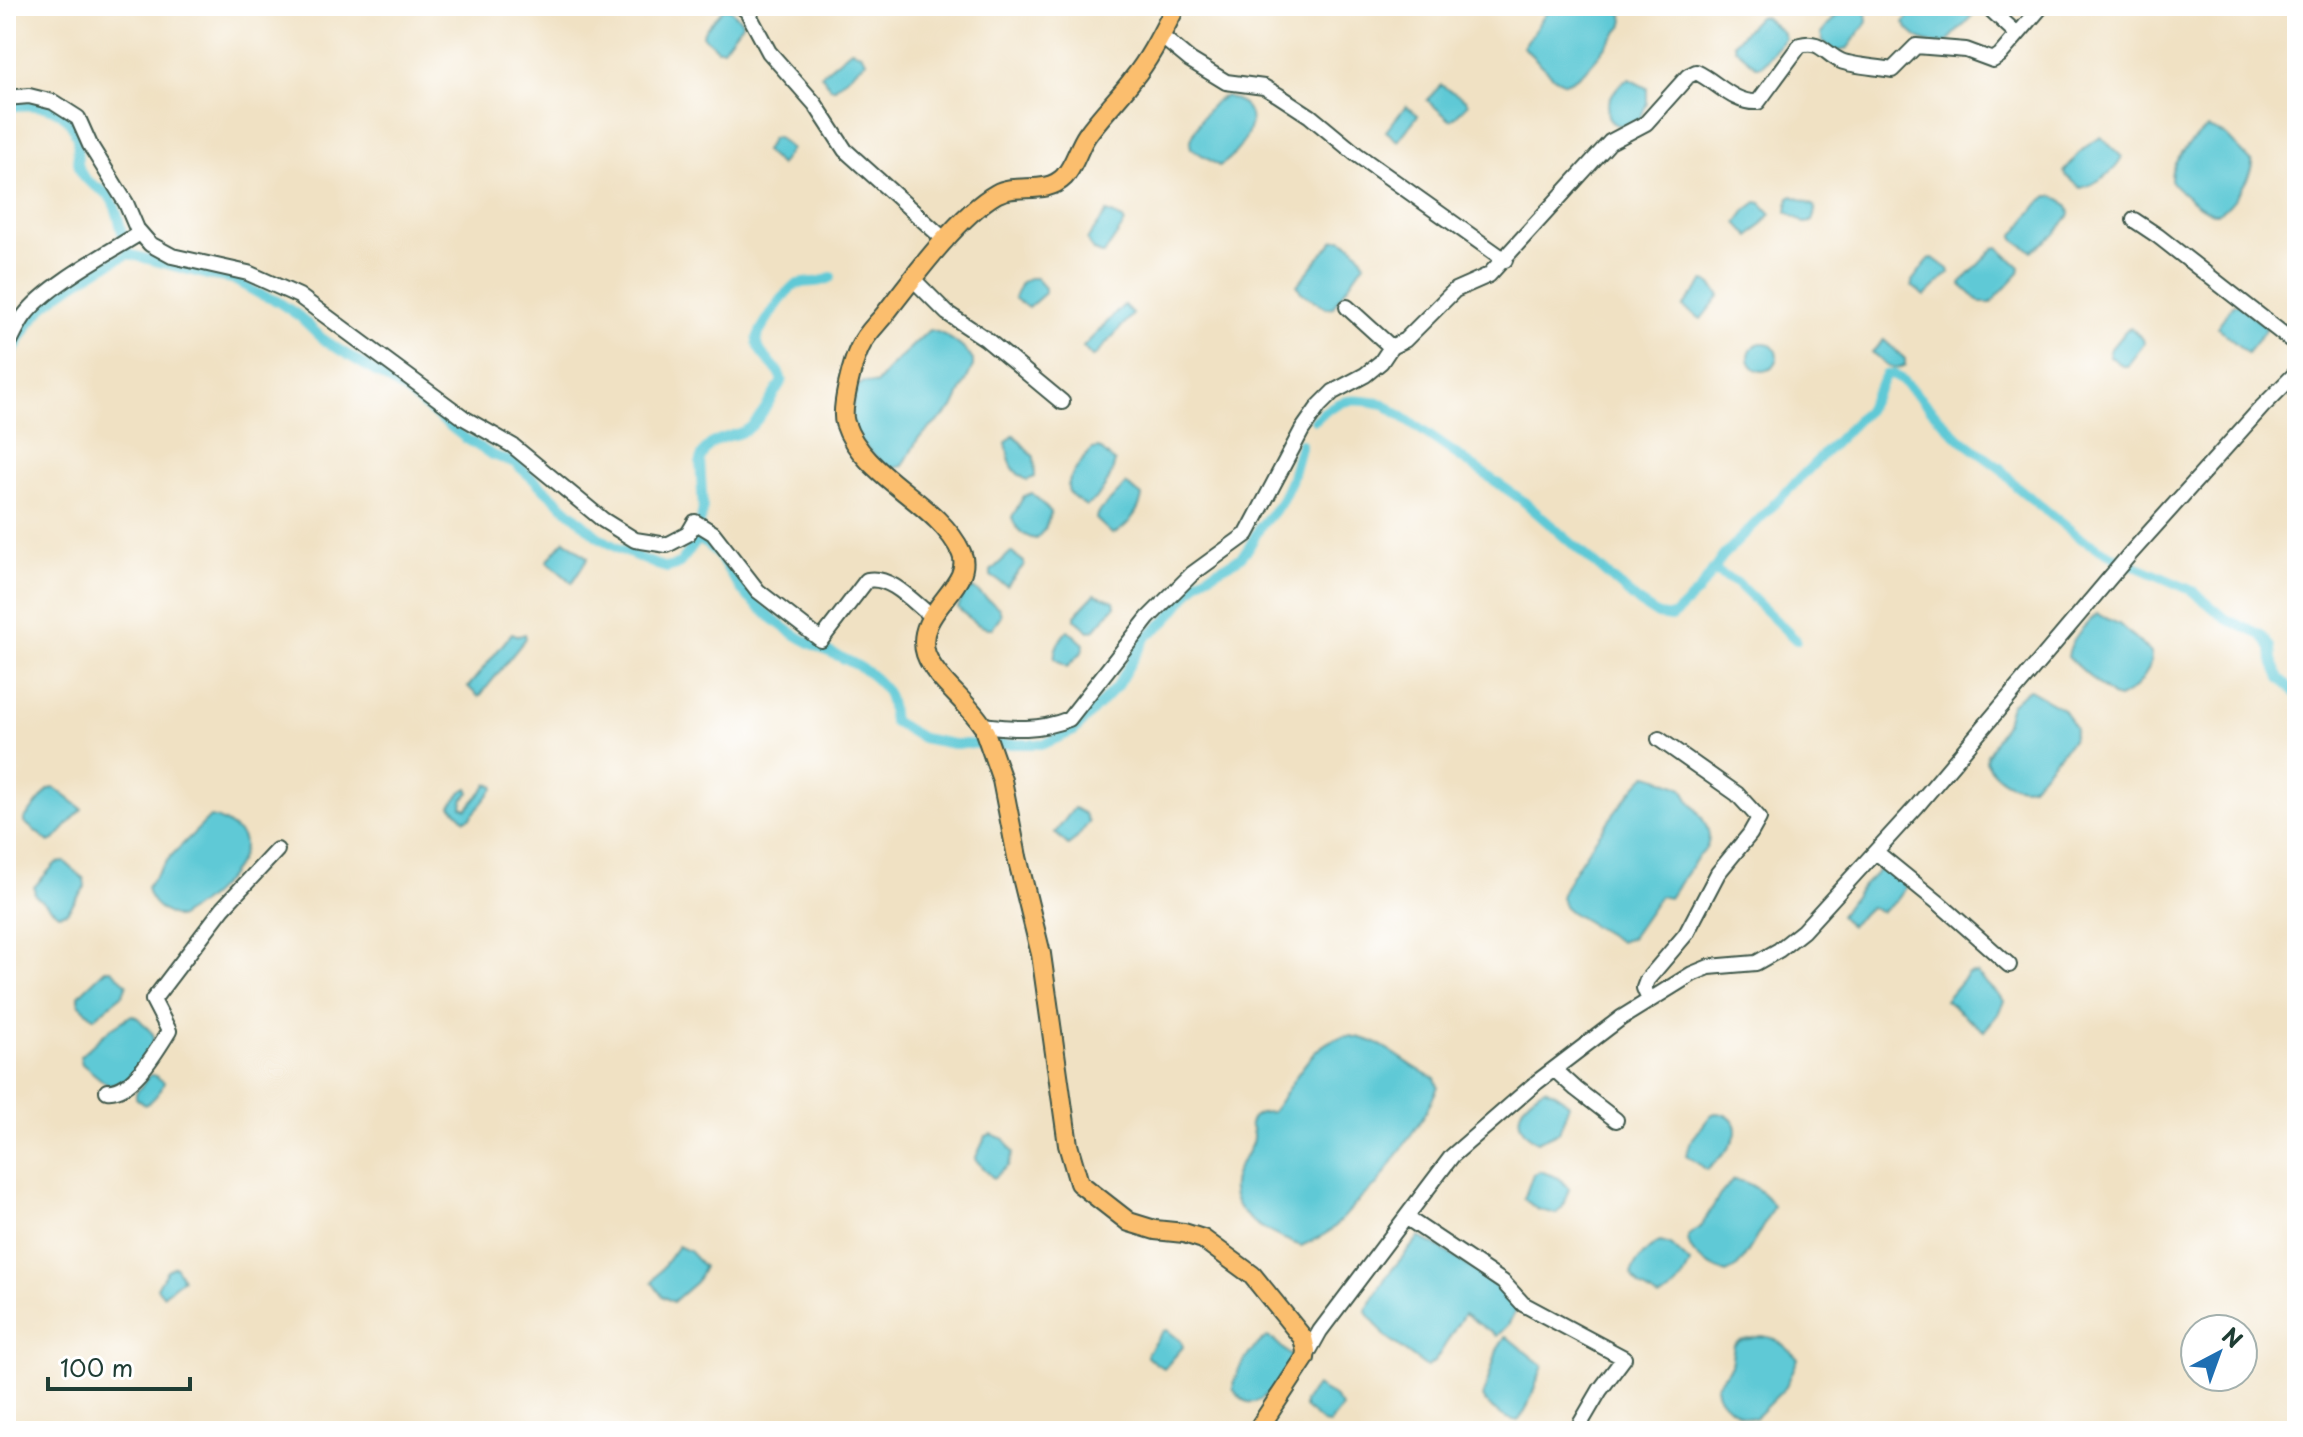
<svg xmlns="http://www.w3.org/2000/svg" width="2303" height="1437" font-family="'Playpen Sans',sans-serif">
<rect width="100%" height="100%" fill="#fff"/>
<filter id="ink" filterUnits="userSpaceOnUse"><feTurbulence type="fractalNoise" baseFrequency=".0125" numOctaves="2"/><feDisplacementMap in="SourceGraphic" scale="16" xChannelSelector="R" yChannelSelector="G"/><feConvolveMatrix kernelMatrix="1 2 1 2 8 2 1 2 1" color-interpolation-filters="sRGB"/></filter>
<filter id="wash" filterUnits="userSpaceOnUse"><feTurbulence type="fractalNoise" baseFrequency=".006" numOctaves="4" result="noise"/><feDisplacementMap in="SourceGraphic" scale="32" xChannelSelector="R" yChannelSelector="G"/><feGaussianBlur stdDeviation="1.8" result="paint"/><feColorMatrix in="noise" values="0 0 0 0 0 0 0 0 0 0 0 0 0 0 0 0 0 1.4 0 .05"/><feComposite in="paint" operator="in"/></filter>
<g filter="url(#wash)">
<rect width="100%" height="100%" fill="#f0e1c3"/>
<path fill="#5ec9d6" stroke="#3e8385" stroke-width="2" d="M 1551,6 L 1618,6 L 1624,19 L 1622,27 C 1605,45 1589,75 1565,83 L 1555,78 L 1523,47 Z
M 1844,6 L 1857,6 L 1866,13 L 1867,22 L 1847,49 L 1836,52 L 1823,41 L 1821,34 Z
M 1914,6 L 1977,6 L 1972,16 L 1944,45 C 1926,43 1914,39 1904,23 Z
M 723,9 L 730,9 L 742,21 L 742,24 L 723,49 L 717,49 L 703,36 L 704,31 Z
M 1758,17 L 1764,17 L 1782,32 L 1785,38 L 1762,66 L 1756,66 L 1735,48 L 1734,43 Z
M 851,50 L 861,53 L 866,61 L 835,88 L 831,88 L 821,75 Z
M 1629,79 L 1647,88 L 1647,103 L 1639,121 C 1595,140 1602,91 1629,79 Z
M 1441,85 L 1466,100 L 1468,104 L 1453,119 L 1450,120 L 1427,100 Z
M 1226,96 C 1232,99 1240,101 1244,105 C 1263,122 1236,158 1219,166 L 1191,148 L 1190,143 C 1195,128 1210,100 1226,96 Z
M 1406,106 L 1418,115 L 1398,141 L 1386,131 Z
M 2208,128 L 2226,135 L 2252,162 C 2253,174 2230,211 2217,213 C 2206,215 2177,189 2171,180 C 2170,161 2193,138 2208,128 Z
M 777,137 L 791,149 L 780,165 L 765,151 L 772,138 Z
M 2101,137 L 2122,157 C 2116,172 2097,183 2081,188 L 2065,175 L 2064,171 L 2084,148 Z
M 1793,196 L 1815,206 L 1816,211 L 1811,222 L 1805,223 L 1787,212 L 1789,198 Z
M 2048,196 C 2059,196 2070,204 2070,215 L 2054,235 L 2032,251 L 2015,240 L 2013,236 L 2039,203 Z
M 1756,202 L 1761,203 L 1771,214 L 1750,237 L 1737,223 L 1747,209 Z
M 1107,212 L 1123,219 L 1125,223 L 1104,254 C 1097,254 1089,247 1087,240 Z
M 1341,239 C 1352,245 1360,251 1364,263 L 1333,307 L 1326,308 L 1301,292 L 1297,285 L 1334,240 Z
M 1998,247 L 2020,267 L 2019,273 L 1991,303 L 1981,303 L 1961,285 L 1962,282 L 1994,248 Z
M 1933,258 L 1948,269 L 1949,273 L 1925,296 L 1912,286 L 1912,281 L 1929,259 Z
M 1029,278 L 1036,278 L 1045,288 L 1045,293 L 1028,308 L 1014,298 L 1021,283 Z
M 1704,281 L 1708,282 L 1720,295 L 1701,319 L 1683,307 Z
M 2237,304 L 2267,328 L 2247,353 L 2217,327 L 2233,305 Z
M 1124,305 L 1133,314 L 1095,356 L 1092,357 L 1083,347 Z
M 2131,328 L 2143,339 L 2144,344 L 2127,366 L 2122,366 L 2110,356 L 2109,351 L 2126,330 Z
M 929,330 C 943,331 966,348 973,360 L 973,366 L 953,408 L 918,439 L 903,466 L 890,469 C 869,451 846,435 853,404 C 855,395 855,388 863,382 L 876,384 L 891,366 Z
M 1884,340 L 1905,359 L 1905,365 C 1890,373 1883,362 1872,352 Z
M1749 357a14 14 0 1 1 28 0a14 14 0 1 1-28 0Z
M 1014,435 L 1034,457 L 1035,477 L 1027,480 C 1009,470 1010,461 1006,443 Z
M 1099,448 L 1115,462 C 1111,479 1101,497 1086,506 C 1082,503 1074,499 1070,494 C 1061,482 1085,458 1092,449 Z
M 1126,484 L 1142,496 C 1140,510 1126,530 1112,534 L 1096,519 L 1097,514 Z
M 1032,493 L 1051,512 L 1045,529 L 1036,539 C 1024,537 1015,529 1012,517 L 1024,496 Z
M 565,540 L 588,558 L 572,583 L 547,561 Z
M 1011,552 L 1024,562 L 1024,565 L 1007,586 L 991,576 L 991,571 Z
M 973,588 L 999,608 L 1001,615 L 992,628 C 978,629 967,616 958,608 L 964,592 Z
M 1095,594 L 1114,601 L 1115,606 L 1094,630 L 1089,631 L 1075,619 L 1075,615 Z
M 2097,614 L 2119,624 L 2151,653 C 2152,673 2136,690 2119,698 L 2112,696 L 2068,657 C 2070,639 2084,626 2097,614 Z
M 1068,630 L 1084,644 L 1082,652 L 1067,667 L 1055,659 C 1053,650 1061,637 1068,630 Z
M 512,633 L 519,636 L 525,634 L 526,638 L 479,697 L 468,687 Z
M 2030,690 L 2063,709 L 2075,728 L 2072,740 L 2032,786 C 2014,790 1994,778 1986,761 L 1987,755 L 2006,722 L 2011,705 L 2026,691 Z
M 1647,775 C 1652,775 1679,786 1682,788 C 1688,793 1686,797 1691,803 C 1704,819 1720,840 1698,857 L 1669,898 L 1660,896 L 1631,938 L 1620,942 L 1571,912 L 1564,906 L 1561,897 C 1567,876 1629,790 1647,775 Z
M 488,784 L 494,786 L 494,788 L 470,818 L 465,820 L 451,806 L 461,792 L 468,788 L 470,792 L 463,800 L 462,807 L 467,809 Z
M 55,788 L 82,809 L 54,840 L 49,842 L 24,822 L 24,819 L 49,789 Z
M 1074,808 L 1085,814 L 1089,822 L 1077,838 L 1068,845 L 1055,833 Z
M 210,817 C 221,818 229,825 237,831 C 260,848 220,889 204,901 C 196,907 186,912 178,918 C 164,913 149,903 147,887 L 171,856 Z
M 65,862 L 84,879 L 85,887 L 67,912 L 58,914 L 35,895 L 34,887 L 56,863 Z
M 1882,867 L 1901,880 L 1906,888 L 1897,900 L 1882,912 L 1870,907 L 1850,926 L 1840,916 L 1858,891 Z
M 105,970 L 111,970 L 127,984 L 123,994 L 94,1018 L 79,1004 L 78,996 Z
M 1972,973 L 1977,974 L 2004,1001 L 1998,1014 L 1984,1031 L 1945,1000 L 1967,974 Z
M 132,1015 L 138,1018 L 153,1034 L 153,1047 L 127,1080 L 109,1086 L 82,1064 L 80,1056 L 110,1029 Z
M 1350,1036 C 1392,1042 1402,1065 1435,1078 L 1438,1087 L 1425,1114 L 1377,1185 C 1358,1197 1348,1216 1331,1230 C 1322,1237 1311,1241 1301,1246 C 1267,1232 1213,1211 1240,1164 C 1249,1150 1258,1140 1250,1124 C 1253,1111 1263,1113 1272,1112 C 1293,1086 1312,1036 1350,1036 Z
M 150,1075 L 154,1075 L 164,1082 C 162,1090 152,1102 145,1105 L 136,1098 L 136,1093 Z
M 1545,1088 L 1556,1093 L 1569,1104 L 1559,1132 L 1537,1142 C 1508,1124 1518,1102 1545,1088 Z
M 1715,1113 C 1723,1113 1728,1115 1733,1121 C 1745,1137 1718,1160 1707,1170 L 1686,1155 L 1691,1141 L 1711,1115 Z
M 991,1134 L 1004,1139 L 1013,1153 L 1008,1166 L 993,1178 L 975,1159 L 986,1136 Z
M 1540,1171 L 1559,1178 L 1569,1189 L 1562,1208 L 1556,1214 L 1537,1209 L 1524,1199 L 1533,1174 Z
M 1733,1180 C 1748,1180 1766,1193 1773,1206 C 1771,1213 1743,1262 1737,1267 C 1733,1270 1730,1271 1726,1273 C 1709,1265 1688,1257 1688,1236 L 1701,1226 L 1720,1195 Z
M 1419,1237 C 1450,1251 1493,1283 1518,1306 L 1508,1325 L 1497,1336 L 1464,1314 L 1435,1361 L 1427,1367 L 1386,1337 L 1366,1311 L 1386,1277 Z
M 1660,1242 L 1671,1245 L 1690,1263 C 1685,1277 1674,1293 1659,1298 L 1639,1286 L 1631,1274 C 1635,1261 1648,1248 1660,1242 Z
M 678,1246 L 689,1251 L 704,1267 L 696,1282 L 673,1302 L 662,1296 L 652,1282 Z
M 175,1266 L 183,1279 L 163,1295 L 157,1288 L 167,1270 Z
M 1167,1330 L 1181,1341 L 1183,1347 L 1164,1369 L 1147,1357 L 1147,1353 L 1163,1331 Z
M 1506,1336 L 1543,1366 L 1526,1410 L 1518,1421 C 1505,1419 1489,1409 1483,1397 L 1497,1350 Z
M 1762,1336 C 1776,1337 1789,1349 1798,1359 L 1786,1387 L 1755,1418 C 1739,1418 1717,1402 1716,1386 L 1731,1365 L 1734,1345 L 1739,1341 Z
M 1267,1337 L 1274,1340 L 1293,1358 C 1288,1371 1264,1406 1248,1402 C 1241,1400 1237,1394 1233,1389 C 1233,1371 1253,1347 1267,1337 Z
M 1316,1386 L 1332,1395 L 1342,1407 L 1329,1424 L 1323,1423 L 1304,1407 L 1304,1402 Z"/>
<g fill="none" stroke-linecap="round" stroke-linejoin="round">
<path stroke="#5ec9d6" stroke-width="10" d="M 6,107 C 34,103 70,104 77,139 C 79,152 75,164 83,176 C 89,184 101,188 108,195 C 119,207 120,233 127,248
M 6,363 C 16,348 24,329 36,316 C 57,291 99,268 129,254 L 207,275 L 232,279 L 259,294 L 277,301 L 299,316 L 325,341 L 400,387 L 465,438 L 492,455 L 515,463 L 597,536 L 619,549 L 657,565 L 667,568 L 679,564 L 695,544 L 703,509 L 700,460 C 710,433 731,440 748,429 C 759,422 774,393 782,381 C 778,363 758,358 757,340 C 756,333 788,288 795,285 C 808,280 819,285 831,277
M 1315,420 C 1339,397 1353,398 1384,404 L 1522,500 L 1641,604 L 1658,615 L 1672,617 L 1698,592 L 1723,556 L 1867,410 L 1886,375 L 1893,374 L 1902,380 L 1959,438 L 2000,468 L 2016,486 L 2080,538 L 2108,554 L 2193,591 L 2226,619 L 2261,635 L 2271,647 L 2272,660 L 2280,678 L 2297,695
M 697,539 C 724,550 728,579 749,598 C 767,615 786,631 808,642 C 834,656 868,664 886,691 C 892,700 891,711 893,721 L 922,738 L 953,744 L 1044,744 L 1074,731 L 1117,686 L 1146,637 L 1166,621 L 1199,580 L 1240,558 L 1248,549 L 1260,527 L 1280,504 L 1291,481 L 1301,444
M 1713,570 L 1737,583 L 1796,640"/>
</g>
</g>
<g filter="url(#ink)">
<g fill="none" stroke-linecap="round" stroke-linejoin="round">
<g stroke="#3e5649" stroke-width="18">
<path id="minor" d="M 741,6 L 747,11 L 769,52 L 815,104 L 845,150 L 946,241
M 1987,6 L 2017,34
M 1161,36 L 1190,60 L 1226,82 L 1264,87 L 1278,95 L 1310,116 L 1356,154 L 1505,260
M 6,98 L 29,96 L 53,102 L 78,118 L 90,145 L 126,203 L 137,229 L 150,244 L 172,256 L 248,273 L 299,296 L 464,418 L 513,446 L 603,520 L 635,540 L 667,545 L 688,534 L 695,522 L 713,533 L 758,591 L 821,640 L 867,580 C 891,575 914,603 932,617
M 2134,220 L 2158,236 L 2297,345
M 913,279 L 947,313 L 986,339 L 1062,402
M 1391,347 L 1405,340 L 1455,290 L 1489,275 L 1610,142 L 1646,123 L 1688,76 L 1696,72 C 1716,81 1734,104 1758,102 L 1800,45 C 1820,39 1825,54 1841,61 C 1853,66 1877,67 1892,70 L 1916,46 L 1966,50 L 1993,60 L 2000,55 L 2042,6
M 6,349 C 12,338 17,326 24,316 C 46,286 108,253 140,233
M 982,725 C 1014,729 1039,731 1069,719 L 1148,618 L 1192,574 L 1247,534 L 1302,430 L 1319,406 L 1333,392 L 1365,375 L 1381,362 L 1391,347 L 1347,307
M 1876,852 L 1940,904 L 2009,965
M 1649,1000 L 1644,988 L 1647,980 L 1686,934 L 1718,873 L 1750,834 L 1759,818 L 1737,794 L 1659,739
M 1554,1069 L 1576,1089 L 1616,1120
M 107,1091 C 132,1094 157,1050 169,1031 L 153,1000 L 223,908 L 277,850
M 1407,1218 L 1503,1282 L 1523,1304 L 1624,1358 L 1600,1390 L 1576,1431
M 1305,1358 L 1320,1331 L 1452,1156 L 1537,1082 L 1621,1018 L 1692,974 L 1709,967 L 1756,963 L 1779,950 L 1803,931 L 1917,806 L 2130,554 L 2262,407 L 2297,372"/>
</g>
<g stroke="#3e5649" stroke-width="22">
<path id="major" d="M 982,725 C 967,701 935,679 926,654 C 912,611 977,586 961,552 C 938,502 862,477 845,423 C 840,409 853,361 860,347 C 865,335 877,324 885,314 C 912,279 959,215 996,194 C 1017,182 1045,196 1064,177 C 1075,165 1078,148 1087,135 C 1101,115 1119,98 1133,79 C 1151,57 1163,31 1176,6
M 985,732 L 1002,780 L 1017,857 L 1041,954 L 1068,1145 L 1079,1183 L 1129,1222 L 1155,1230 L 1184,1233 L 1203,1239 L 1252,1275 L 1303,1338 L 1306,1351 L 1305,1358 L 1257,1431"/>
</g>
<use href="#minor" stroke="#fff" stroke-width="14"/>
<use href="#major" stroke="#fbbe6e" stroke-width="18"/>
</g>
</g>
<rect width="2303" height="1437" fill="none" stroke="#fff" stroke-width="32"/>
<g transform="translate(2219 1353) rotate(41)"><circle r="38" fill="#ffffff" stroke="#a5b1ae" stroke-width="2"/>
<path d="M0-6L14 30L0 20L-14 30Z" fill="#1f6fb2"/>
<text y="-12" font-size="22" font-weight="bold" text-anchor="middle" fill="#1f3d34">N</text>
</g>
<path d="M48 1377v12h142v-12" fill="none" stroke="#1f3d34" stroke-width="4"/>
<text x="60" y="1377" font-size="24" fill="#1f3d34" stroke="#ffffff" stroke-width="6" paint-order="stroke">100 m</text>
</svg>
